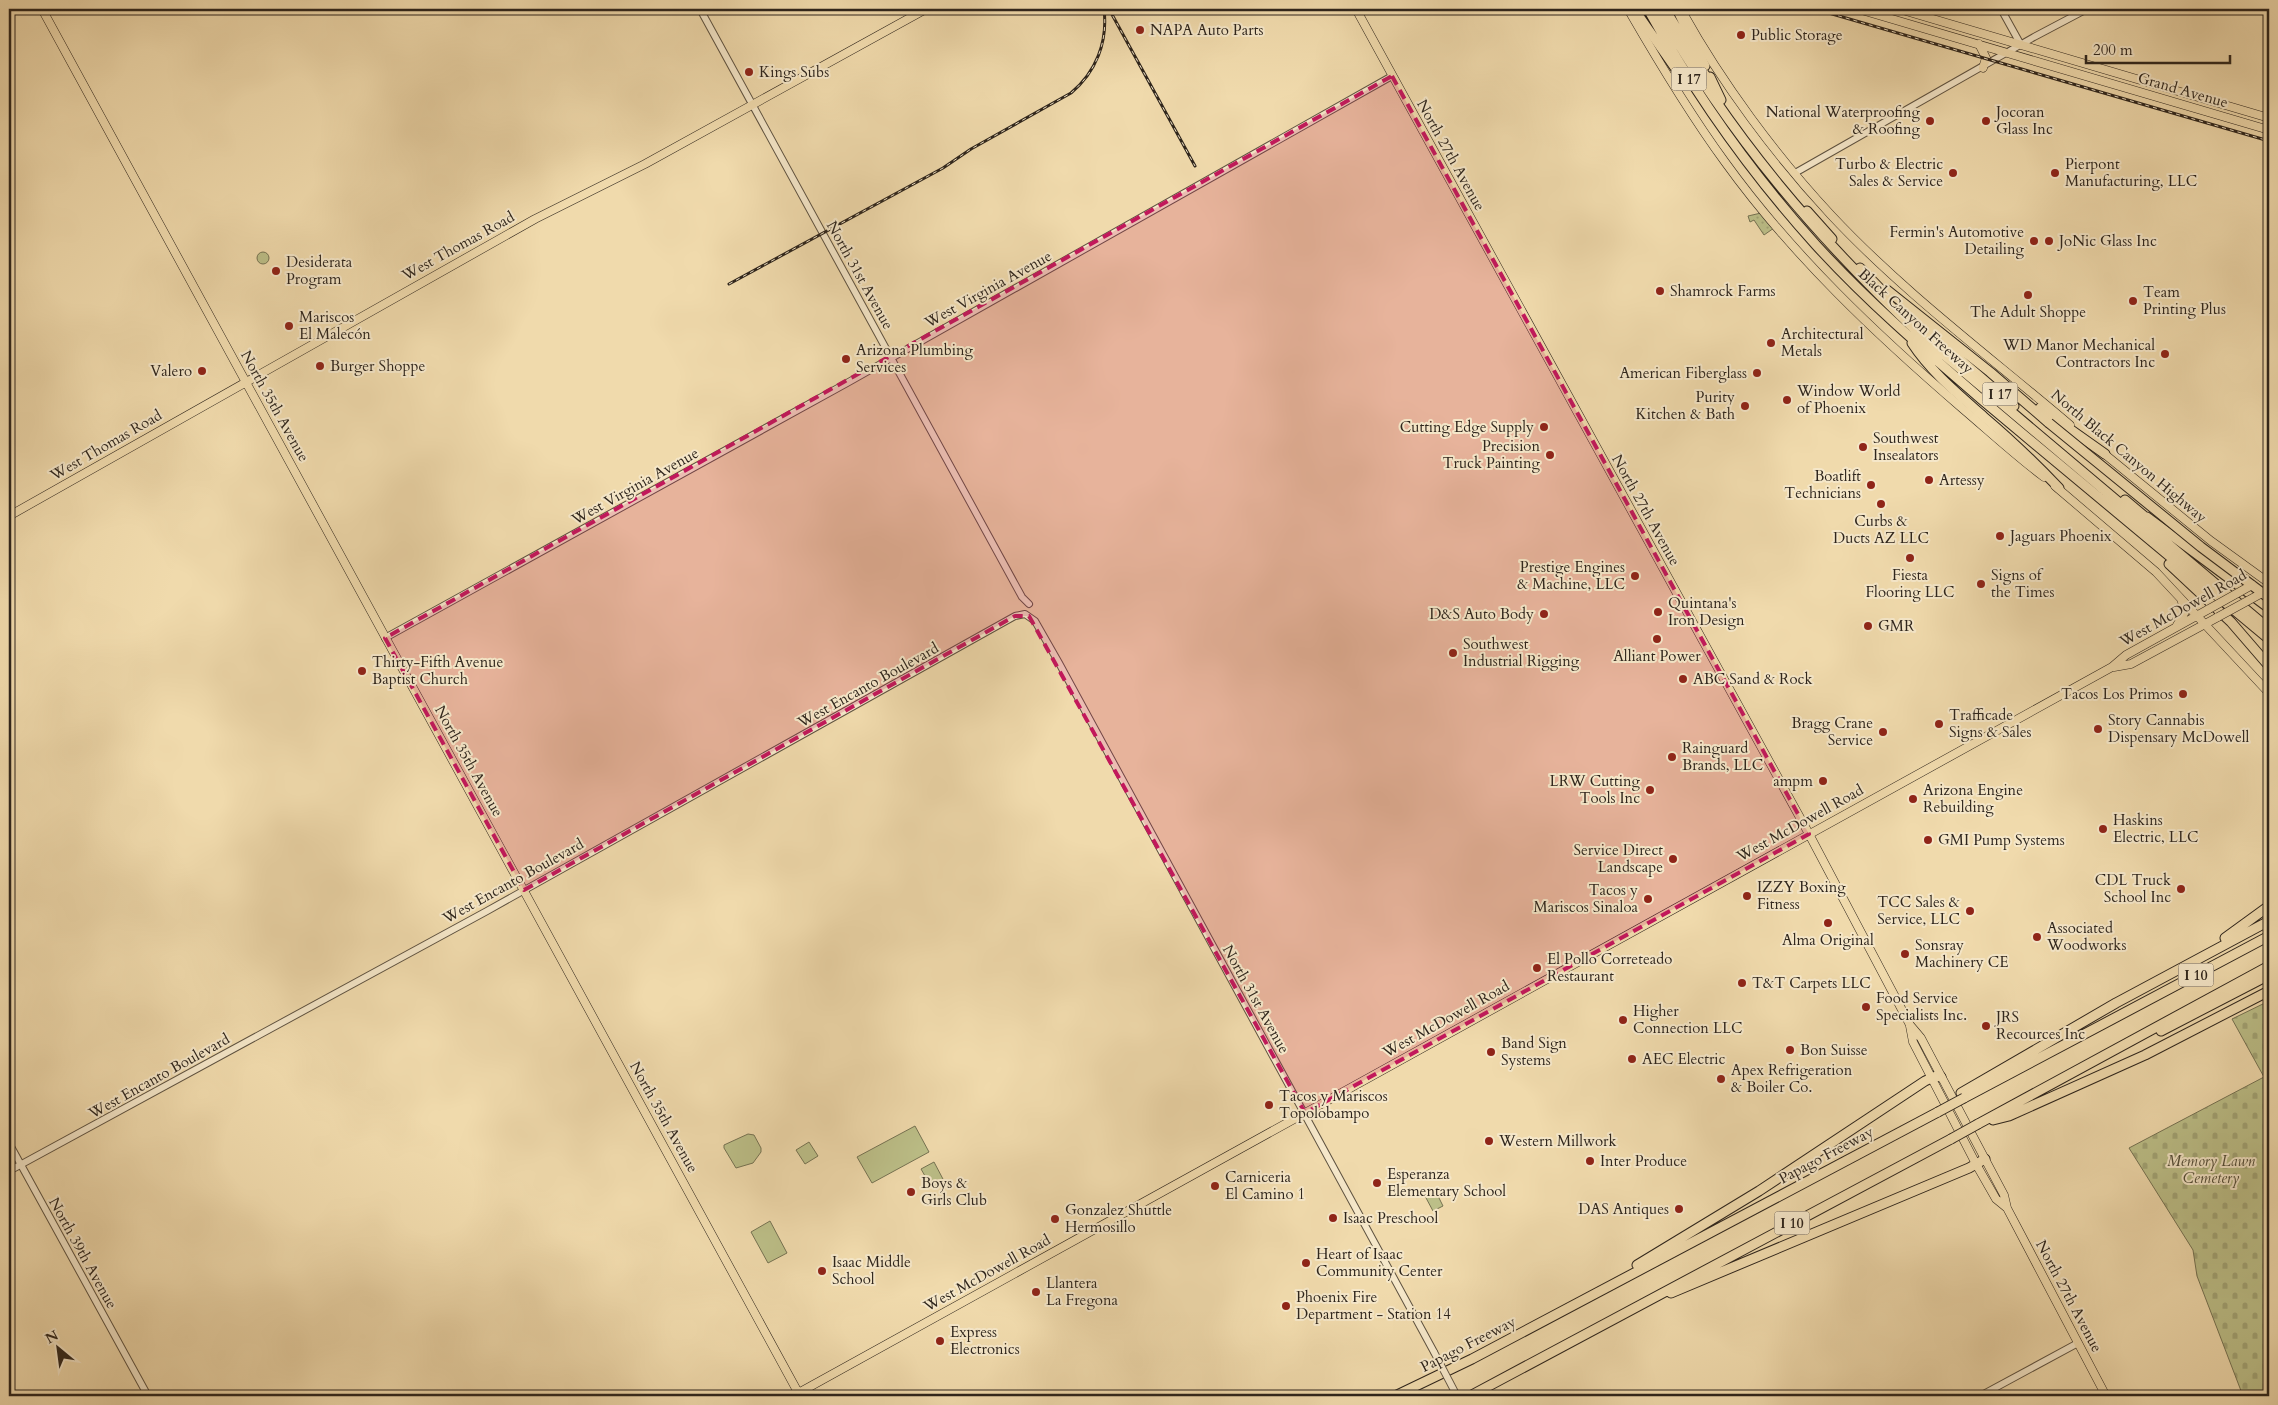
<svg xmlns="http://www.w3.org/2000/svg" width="2278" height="1405" font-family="Cardo,serif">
<defs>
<pattern id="grass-dots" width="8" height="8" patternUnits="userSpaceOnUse" patternTransform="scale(1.25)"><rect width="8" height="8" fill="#bcbf88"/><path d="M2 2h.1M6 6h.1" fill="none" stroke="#a2a475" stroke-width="1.8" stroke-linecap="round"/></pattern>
<pattern id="cemetery-stones" width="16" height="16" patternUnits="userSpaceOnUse" patternTransform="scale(1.25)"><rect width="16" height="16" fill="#bcbf88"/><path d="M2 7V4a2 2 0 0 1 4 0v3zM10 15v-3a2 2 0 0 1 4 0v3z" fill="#a2a475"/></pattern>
</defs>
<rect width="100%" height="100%" fill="#f0daac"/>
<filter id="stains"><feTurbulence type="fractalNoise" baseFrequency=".004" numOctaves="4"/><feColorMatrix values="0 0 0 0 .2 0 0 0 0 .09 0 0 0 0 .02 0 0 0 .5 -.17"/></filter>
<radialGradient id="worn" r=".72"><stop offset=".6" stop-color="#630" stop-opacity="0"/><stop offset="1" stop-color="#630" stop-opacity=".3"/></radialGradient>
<path fill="url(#grass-dots)" stroke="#757252" d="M 1761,213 L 1774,228 L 1764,235 L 1754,220 L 1750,222 L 1748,216 Z
M 1045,1238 L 1049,1244 L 1034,1253 L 1031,1246 Z
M 1012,1257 L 1015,1263 L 1001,1271 L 997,1264 Z"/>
<path fill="url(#cemetery-stones)" stroke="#757252" d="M 2269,1001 L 2269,1396 L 2243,1396 L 2197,1276 L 2193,1250 L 2129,1148 L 2264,1077 L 2232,1019 Z"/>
<path fill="#bcbf88" stroke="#757252" d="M257 258a6 6 0 1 1 12 0a6 6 0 1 1-12 0Z
M 915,1126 L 929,1152 L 872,1183 L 857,1157 Z
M 748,1134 L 754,1135 L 761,1148 L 761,1152 L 753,1163 L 736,1168 L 724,1148 L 724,1145 Z
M 809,1142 L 818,1156 L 805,1164 L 796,1150 Z
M 934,1162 L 944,1181 L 932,1188 L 921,1169 Z
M 1435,1190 L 1443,1206 L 1433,1211 L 1425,1196 Z
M 770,1221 L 787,1253 L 768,1263 L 751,1232 Z"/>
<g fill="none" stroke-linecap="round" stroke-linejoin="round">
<g stroke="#5e5240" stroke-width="8">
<path id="minor" d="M 700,9 L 1022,597 L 1029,604
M 2001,9 L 2021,45
M 1795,173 L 2034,37 L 2087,9
M 385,638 L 847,383 L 1392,76
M 9,1143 L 148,1396
M 9,1171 L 487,911 L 1015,616 L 1025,614 L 1035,621 L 1059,663 L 1434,1352
M 1980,1396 L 2078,1343"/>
</g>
<g stroke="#2e251c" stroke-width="9">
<path id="major" d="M 42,9 L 800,1396
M 1356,9 L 1809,834 L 1910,1025 L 1921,1038 L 1995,1178 L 2004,1195 L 2007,1208 L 2106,1396
M 1628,9 C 1658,61 1689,113 1725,162 C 1792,255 1877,335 1963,409 C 1990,432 2016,456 2044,477
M 1858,9 L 2269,130
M 1899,9 L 2269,118
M 1683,13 C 1722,83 1776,156 1831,215 C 1903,292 1989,356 2070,425
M 1979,44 L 1986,58 L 1983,68
M 2102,452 L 2211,541 L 2269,583
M 2055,486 L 2156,572 L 2269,693
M 9,516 L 535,219 L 645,164 L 926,9
M 2177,625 L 2185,612 L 2182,602
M 2114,667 L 2131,664 L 2218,617
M 1910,1026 L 1913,1042 L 1976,1164 L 1996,1199 L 2007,1208
M 793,1396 L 2112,667 L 2126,655 L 2209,609"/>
</g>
<g stroke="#2e251c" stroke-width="11">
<path id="highway" d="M 1634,9 L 1685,82
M 1648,9 C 1695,94 1751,173 1816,245 C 1867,301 1923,349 1980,398 C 2076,479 2173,559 2269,639
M 1658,9 C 1730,136 1818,239 1924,338 L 2269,629
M 1665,9 L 1710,83
M 1677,9 L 1705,66
M 1710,77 L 1721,100
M 1807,211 L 1832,239
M 1860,268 L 1889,298
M 1887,290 L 1990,372 L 2049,423
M 1908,315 L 2014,406
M 1912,343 C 1931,372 1958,394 1984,417 C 2010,439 2035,463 2059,488
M 2040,408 L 2105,454
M 2125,500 L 2150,521
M 2147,517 L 2269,608
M 2169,564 L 2231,622 L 2269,666
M 2225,938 L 2269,906
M 2161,1031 L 2269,975
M 1961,1093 L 2116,1003 L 2269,921
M 1964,1098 L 2269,936
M 1993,1120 L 2009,1116 L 2145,1055 L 2269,991
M 1978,1124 L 2269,966
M 1637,1265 L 1759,1191 L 1925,1081 L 1936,1076 L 1941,1077
M 1671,1293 L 1969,1168 L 1985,1159
M 1395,1396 L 1472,1359 L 1938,1112
M 1470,1396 L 1951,1139"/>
</g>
<use href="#minor" stroke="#f5e7c9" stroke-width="6"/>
<use href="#major" stroke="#f0daac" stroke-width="8"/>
<use href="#highway" stroke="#f0daac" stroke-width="9"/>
<g stroke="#2e251c" stroke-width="3">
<path id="rail" d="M 1109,9 L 1195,166
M 1815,9 L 2269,141
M 729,284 L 943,168 L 971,149 L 1071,93 C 1096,72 1108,42 1104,9"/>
</g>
<use href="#rail" stroke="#f5e7c9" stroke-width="1" stroke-dasharray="4" stroke-linecap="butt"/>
<g stroke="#5e5240" stroke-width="8" stroke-linecap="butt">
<path id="minor-bridge" d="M 1434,1352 L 1457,1396"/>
</g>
<g stroke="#2e251c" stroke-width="9" stroke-linecap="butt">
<path id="major-bridge" d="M 2209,609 L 2252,585
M 2218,617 L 2262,593"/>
</g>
<g stroke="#2e251c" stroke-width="11" stroke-linecap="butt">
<path id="highway-bridge" d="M 2049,423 L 2201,547 L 2269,598
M 1938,1112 L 1964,1098
M 1951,1139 L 1978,1124"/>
</g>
<use href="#minor-bridge" stroke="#f5e7c9" stroke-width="6"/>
<use href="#major-bridge" stroke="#f0daac" stroke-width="8"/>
<use href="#highway-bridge" stroke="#f0daac" stroke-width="9"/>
</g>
<path fill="#c2185b" fill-opacity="0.2" stroke="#c2185b" stroke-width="4" stroke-dasharray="10 6" stroke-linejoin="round" d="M 1392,76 L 1809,834 L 1305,1113 L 1029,616 L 1015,616 L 524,890 L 385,638 Z"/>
<g fill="#8f2418" stroke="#f5e7c9" stroke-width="2">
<circle cx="1140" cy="30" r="5"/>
<circle cx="1741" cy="35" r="5"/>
<circle cx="749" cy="72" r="5"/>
<circle cx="1930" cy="121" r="5"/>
<circle cx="1986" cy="121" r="5"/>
<circle cx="1953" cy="173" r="5"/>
<circle cx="2055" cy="173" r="5"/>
<circle cx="2034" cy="241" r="5"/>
<circle cx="2049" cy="241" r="5"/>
<circle cx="276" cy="271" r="5"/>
<circle cx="1660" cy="291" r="5"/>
<circle cx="2028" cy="295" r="5"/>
<circle cx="2133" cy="301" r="5"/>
<circle cx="289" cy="326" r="5"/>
<circle cx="1771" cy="343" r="5"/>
<circle cx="2165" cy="354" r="5"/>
<circle cx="846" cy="359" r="5"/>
<circle cx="320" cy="366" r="5"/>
<circle cx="202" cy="371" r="5"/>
<circle cx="1757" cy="373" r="5"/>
<circle cx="1787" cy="400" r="5"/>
<circle cx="1745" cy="406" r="5"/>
<circle cx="1544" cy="427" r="5"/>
<circle cx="1863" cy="447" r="5"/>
<circle cx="1550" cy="455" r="5"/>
<circle cx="1929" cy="480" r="5"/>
<circle cx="1871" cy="485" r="5"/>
<circle cx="1881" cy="504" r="5"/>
<circle cx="2000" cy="536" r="5"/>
<circle cx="1910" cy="558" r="5"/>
<circle cx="1635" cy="576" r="5"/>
<circle cx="1981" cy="584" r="5"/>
<circle cx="1658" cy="612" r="5"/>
<circle cx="1544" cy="614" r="5"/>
<circle cx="1868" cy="626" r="5"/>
<circle cx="1657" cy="639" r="5"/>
<circle cx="1453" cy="653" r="5"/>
<circle cx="362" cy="671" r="5"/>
<circle cx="1683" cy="679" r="5"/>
<circle cx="2183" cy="694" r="5"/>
<circle cx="1939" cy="724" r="5"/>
<circle cx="2098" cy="729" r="5"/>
<circle cx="1883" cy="732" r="5"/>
<circle cx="1672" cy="757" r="5"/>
<circle cx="1823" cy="781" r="5"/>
<circle cx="1650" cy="790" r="5"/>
<circle cx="1913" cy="799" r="5"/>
<circle cx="2103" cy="829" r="5"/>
<circle cx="1928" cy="840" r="5"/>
<circle cx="1673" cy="859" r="5"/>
<circle cx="2181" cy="889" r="5"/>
<circle cx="1747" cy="896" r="5"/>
<circle cx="1648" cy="899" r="5"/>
<circle cx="1970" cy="911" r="5"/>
<circle cx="1828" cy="923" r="5"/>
<circle cx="2037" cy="937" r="5"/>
<circle cx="1905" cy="954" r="5"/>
<circle cx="1537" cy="968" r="5"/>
<circle cx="1742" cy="983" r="5"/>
<circle cx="1866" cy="1007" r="5"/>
<circle cx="1623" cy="1020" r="5"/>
<circle cx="1986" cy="1026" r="5"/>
<circle cx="1790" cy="1050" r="5"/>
<circle cx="1491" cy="1052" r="5"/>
<circle cx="1632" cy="1059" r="5"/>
<circle cx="1721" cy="1079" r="5"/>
<circle cx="1269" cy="1105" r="5"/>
<circle cx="1489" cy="1141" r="5"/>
<circle cx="1590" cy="1161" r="5"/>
<circle cx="1377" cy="1183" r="5"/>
<circle cx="1215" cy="1186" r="5"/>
<circle cx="911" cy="1192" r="5"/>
<circle cx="1679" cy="1209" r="5"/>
<circle cx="1333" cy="1218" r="5"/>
<circle cx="1055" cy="1219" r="5"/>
<circle cx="1306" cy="1263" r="5"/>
<circle cx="822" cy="1271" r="5"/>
<circle cx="1036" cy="1292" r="5"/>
<circle cx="1286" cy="1306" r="5"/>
<circle cx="940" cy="1341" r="5"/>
</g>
<g text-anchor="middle" stroke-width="4" stroke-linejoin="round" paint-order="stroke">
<g fill="#f5e7c9" stroke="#6a5f50" stroke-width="1">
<rect x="1671.5" y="67.5" width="35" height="23" rx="4"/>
<rect x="1982.5" y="382.5" width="35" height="23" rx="4"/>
<rect x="2178.5" y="963.5" width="35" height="23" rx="4"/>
<rect x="1774.5" y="1211.5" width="35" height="23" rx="4"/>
</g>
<g font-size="14" font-weight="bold" fill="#2e251c">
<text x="1689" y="84">I 17</text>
<text x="2000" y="399">I 17</text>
<text x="2196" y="980">I 10</text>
<text x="1792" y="1228">I 10</text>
</g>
<g font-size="15" fill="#2e251c" stroke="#f5e7c9" text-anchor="start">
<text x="1150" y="35">NAPA Auto Parts</text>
<text x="1751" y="40">Public Storage</text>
<text x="759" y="77">Kings Subs</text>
<text x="1920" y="117" text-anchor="end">National Waterproofing<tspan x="1920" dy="17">&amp; Roofing</tspan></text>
<text x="1996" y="117">Jocoran<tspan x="1996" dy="17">Glass Inc</tspan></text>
<text x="1943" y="169" text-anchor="end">Turbo &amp; Electric<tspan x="1943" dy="17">Sales &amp; Service</tspan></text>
<text x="2065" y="169">Pierpont<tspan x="2065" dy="17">Manufacturing, LLC</tspan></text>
<text x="2024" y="237" text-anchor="end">Fermin's Automotive<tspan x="2024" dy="17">Detailing</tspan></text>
<text x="2059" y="246">JoNic Glass Inc</text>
<text x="286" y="267">Desiderata<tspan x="286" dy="17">Program</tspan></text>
<text x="1670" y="296">Shamrock Farms</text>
<text x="2143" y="297">Team<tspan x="2143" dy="17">Printing Plus</tspan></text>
<text x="2028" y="317" text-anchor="middle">The Adult Shoppe</text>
<text x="299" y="322">Mariscos<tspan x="299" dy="17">El Malecón</tspan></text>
<text x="1781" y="339">Architectural<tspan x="1781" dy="17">Metals</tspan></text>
<text x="2155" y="350" text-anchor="end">WD Manor Mechanical<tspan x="2155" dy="17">Contractors Inc</tspan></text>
<text x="856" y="355">Arizona Plumbing<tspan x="856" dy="17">Services</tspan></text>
<text x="330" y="371">Burger Shoppe</text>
<text x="192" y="376" text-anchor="end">Valero</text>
<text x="1747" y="378" text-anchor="end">American Fiberglass</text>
<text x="1797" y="396">Window World<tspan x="1797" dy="17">of Phoenix</tspan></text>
<text x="1735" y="402" text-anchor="end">Purity<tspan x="1735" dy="17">Kitchen &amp; Bath</tspan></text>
<text x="1534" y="432" text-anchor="end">Cutting Edge Supply</text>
<text x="1873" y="443">Southwest<tspan x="1873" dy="17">Insealators</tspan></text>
<text x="1540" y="451" text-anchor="end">Precision<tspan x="1540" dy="17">Truck Painting</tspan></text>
<text x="1861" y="481" text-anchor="end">Boatlift<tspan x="1861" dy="17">Technicians</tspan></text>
<text x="1939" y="485">Artessy</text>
<text x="1881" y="526" text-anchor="middle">Curbs &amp;<tspan x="1881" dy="17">Ducts AZ LLC</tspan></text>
<text x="2010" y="541">Jaguars Phoenix</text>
<text x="1625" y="572" text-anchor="end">Prestige Engines<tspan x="1625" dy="17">&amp; Machine, LLC</tspan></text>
<text x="1910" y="580" text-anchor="middle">Fiesta<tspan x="1910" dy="17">Flooring LLC</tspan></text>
<text x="1991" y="580">Signs of<tspan x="1991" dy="17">the Times</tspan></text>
<text x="1668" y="608">Quintana's<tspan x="1668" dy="17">Iron Design</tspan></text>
<text x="1534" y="619" text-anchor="end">D&amp;S Auto Body</text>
<text x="1878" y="631">GMR</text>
<text x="1463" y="649">Southwest<tspan x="1463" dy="17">Industrial Rigging</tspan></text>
<text x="1657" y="661" text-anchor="middle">Alliant Power</text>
<text x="372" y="667">Thirty-Fifth Avenue<tspan x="372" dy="17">Baptist Church</tspan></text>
<text x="1693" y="684">ABC Sand &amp; Rock</text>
<text x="2173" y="699" text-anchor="end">Tacos Los Primos</text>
<text x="1949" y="720">Trafficade<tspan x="1949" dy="17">Signs &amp; Sales</tspan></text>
<text x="2108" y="725">Story Cannabis<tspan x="2108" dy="17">Dispensary McDowell</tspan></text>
<text x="1873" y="728" text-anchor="end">Bragg Crane<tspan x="1873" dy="17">Service</tspan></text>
<text x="1682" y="753">Rainguard<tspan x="1682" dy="17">Brands, LLC</tspan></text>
<text x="1640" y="786" text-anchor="end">LRW Cutting<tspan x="1640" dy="17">Tools Inc</tspan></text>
<text x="1813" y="786" text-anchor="end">ampm</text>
<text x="1923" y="795">Arizona Engine<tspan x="1923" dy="17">Rebuilding</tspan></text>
<text x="2113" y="825">Haskins<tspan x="2113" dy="17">Electric, LLC</tspan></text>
<text x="1938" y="845">GMI Pump Systems</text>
<text x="1663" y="855" text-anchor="end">Service Direct<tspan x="1663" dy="17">Landscape</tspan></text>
<text x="2171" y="885" text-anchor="end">CDL Truck<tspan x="2171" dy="17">School Inc</tspan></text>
<text x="1757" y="892">IZZY Boxing<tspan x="1757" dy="17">Fitness</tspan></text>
<text x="1638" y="895" text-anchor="end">Tacos y<tspan x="1638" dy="17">Mariscos Sinaloa</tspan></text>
<text x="1960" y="907" text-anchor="end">TCC Sales &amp;<tspan x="1960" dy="17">Service, LLC</tspan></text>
<text x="2047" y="933">Associated<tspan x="2047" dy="17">Woodworks</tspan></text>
<text x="1828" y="945" text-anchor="middle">Alma Original</text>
<text x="1915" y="950">Sonsray<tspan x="1915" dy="17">Machinery CE</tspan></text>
<text x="1547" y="964">El Pollo Correteado<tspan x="1547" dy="17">Restaurant</tspan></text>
<text x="1752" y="988">T&amp;T Carpets LLC</text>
<text x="1876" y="1003">Food Service<tspan x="1876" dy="17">Specialists Inc.</tspan></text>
<text x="1633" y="1016">Higher<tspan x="1633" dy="17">Connection LLC</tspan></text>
<text x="1996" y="1022">JRS<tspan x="1996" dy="17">Recources Inc</tspan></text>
<text x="1501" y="1048">Band Sign<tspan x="1501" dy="17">Systems</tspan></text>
<text x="1800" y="1055">Bon Suisse</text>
<text x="1642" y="1064">AEC Electric</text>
<text x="1731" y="1075">Apex Refrigeration<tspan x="1731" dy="17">&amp; Boiler Co.</tspan></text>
<text x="1279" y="1101">Tacos y Mariscos<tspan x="1279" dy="17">Topolobampo</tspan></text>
<text x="1499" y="1146">Western Millwork</text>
<text x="1600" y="1166">Inter Produce</text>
<text x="1387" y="1179">Esperanza<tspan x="1387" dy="17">Elementary School</tspan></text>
<text x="1225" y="1182">Carniceria<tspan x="1225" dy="17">El Camino 1</tspan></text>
<text x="921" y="1188">Boys &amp;<tspan x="921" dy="17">Girls Club</tspan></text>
<text x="1669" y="1214" text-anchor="end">DAS Antiques</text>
<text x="1065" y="1215">Gonzalez Shuttle<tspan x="1065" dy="17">Hermosillo</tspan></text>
<text x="1343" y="1223">Isaac Preschool</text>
<text x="1316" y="1259">Heart of Isaac<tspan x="1316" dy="17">Community Center</tspan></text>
<text x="832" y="1267">Isaac Middle<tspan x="832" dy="17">School</tspan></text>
<text x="1046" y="1288">Llantera<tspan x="1046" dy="17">La Fregona</tspan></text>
<text x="1296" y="1302">Phoenix Fire<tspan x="1296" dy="17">Department - Station 14</tspan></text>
<text x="950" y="1337">Express<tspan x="950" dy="17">Electronics</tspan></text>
</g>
<g font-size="15" fill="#2e251c" stroke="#f5e7c9">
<text transform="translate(2183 90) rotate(16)" y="5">Grand Avenue</text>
<text transform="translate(1451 155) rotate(61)" y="5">North 27th Avenue</text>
<text transform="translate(458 246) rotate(-29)" y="5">West Thomas Road</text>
<text transform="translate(860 275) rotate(61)" y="5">North 31st Avenue</text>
<text transform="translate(988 289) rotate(-29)" y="5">West Virginia Avenue</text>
<text transform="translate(1916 321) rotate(42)" y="5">Black Canyon Freeway</text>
<text transform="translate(275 406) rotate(61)" y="5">North 35th Avenue</text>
<text transform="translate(106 445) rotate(-30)" y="5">West Thomas Road</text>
<text transform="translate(2129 456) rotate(40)" y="5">North Black Canyon Highway</text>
<text transform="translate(635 486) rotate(-29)" y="5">West Virginia Avenue</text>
<text transform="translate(1646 510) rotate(61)" y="5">North 27th Avenue</text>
<text transform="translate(2183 608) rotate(-29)" y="5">West McDowell Road</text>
<text transform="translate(868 685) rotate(-29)" y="5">West Encanto Boulevard</text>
<text transform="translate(469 761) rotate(61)" y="5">North 35th Avenue</text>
<text transform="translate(1800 823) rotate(-29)" y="5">West McDowell Road</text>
<text transform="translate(513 881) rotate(-29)" y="5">West Encanto Boulevard</text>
<text transform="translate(1256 999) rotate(61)" y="5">North 31st Avenue</text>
<text transform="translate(1446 1019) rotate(-29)" y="5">West McDowell Road</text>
<text transform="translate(159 1076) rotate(-29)" y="5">West Encanto Boulevard</text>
<text transform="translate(664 1117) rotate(61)" y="5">North 35th Avenue</text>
<text transform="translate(1826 1155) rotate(-28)" y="5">Papago Freeway</text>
<text transform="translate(83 1253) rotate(61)" y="5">North 39th Avenue</text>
<text transform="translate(987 1273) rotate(-29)" y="5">West McDowell Road</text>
<text transform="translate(2069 1296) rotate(62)" y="5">North 27th Avenue</text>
<text transform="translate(1468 1344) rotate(-27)" y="5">Papago Freeway</text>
</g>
<g font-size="15" font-style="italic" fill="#524c37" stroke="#f5e7c9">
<text x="2211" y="1166">Memory Lawn<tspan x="2211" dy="17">Cemetery</tspan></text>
</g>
</g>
<rect width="2278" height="1405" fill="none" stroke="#f0daac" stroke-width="30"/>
<rect x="10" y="10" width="2258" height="1385" fill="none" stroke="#2e251c" stroke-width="2.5"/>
<rect x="15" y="15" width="2248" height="1375" fill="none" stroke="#2e251c"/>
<g transform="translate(58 1348) rotate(331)" stroke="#f5e7c9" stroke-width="4" paint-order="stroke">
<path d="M0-4L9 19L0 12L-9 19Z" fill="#2e251c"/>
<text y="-8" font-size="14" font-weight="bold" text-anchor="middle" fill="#2e251c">N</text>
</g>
<path d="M2086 55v8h144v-8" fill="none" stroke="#2e251c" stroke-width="2.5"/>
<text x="2093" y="55" font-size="15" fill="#2e251c" stroke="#f5e7c9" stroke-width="4" paint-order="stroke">200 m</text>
<rect width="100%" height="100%" filter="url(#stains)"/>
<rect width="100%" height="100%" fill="url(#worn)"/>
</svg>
